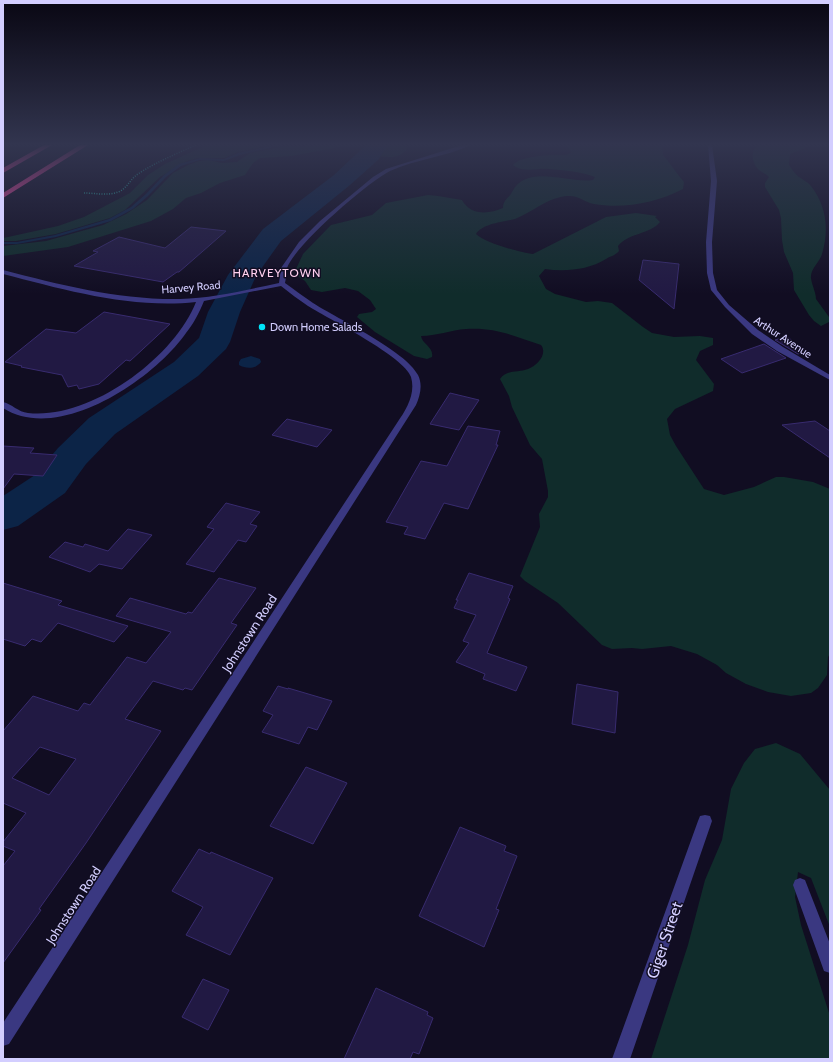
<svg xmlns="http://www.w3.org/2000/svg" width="833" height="1062" font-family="Cabin,sans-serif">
<rect width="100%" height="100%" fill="#110d22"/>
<path fill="#102c2b" d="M 207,145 L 272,145 L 238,152 L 224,158 L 198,158 L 187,161 L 160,177 L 125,210 L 110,218 L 56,234 L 16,241 L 4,241 L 3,238 L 8,237 L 58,226 L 84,217 L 130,193 L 148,175 L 165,164 Z
M 350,145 L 291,156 L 260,158 L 253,163 L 245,175 L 220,183 L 201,193 L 186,198 L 173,209 L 151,221 L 68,247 L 3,256 L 3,246 L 46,241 L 103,225 L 126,214 L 147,200 L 173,173 L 188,165 L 199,161 L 208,160 L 222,163 L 237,162 L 250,153 L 286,146 Z
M 390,145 L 406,145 L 407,149 C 401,158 389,158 379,156 L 381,152 Z
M 565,145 L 662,145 L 663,155 C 671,164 676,173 684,182 L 683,189 C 656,203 623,209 594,204 C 584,202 578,195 568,196 C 548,197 533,212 515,219 C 503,222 482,224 476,234 C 483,242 521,253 533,254 L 606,217 L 636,213 L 657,216 L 655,217 L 660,222 C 651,234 628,233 618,246 L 619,251 C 615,256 610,256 606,259 C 588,270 565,272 545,269 L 539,276 L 546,289 L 555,294 L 586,302 L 598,301 L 612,303 L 643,327 L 652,333 L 674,337 L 700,336 L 713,338 L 713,345 L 700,351 L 696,360 L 714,384 L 713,391 L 675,409 L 667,419 L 670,435 L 676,446 L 704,489 L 724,495 L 754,487 L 776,477 L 784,477 L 813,482 L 830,489 L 830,654 L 828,657 L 827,675 L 818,688 L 811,693 L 791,696 L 768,692 L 746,684 L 726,673 L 717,665 L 697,654 L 671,646 L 642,649 L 632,648 L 612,649 L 602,645 L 558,603 L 525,581 L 520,576 L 540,527 L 539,514 L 548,497 L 548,491 L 542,459 L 530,445 L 512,407 L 509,396 L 500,379 C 507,369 518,373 528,369 C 537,366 548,354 541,345 C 514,336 495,327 466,329 C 451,330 436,336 421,336 C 422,344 434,347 432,357 L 427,359 L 414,356 L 375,332 L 357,317 L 359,314 L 372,312 L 376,309 L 370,300 L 358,291 L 345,288 L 322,292 L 311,290 L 305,281 L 299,277 L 296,269 L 303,254 L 331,225 L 372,215 L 386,203 L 428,195 L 438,196 L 462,200 C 471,216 489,214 503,208 C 503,200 509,198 512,192 C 527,163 568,184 593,180 L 595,177 C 582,172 564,170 549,169 C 537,168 522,173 513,165 C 521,155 553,155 566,155 L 571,153 L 570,150 Z
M 758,145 L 812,145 L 790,154 L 789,165 C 792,169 795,174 799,177 C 803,180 808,182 811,186 C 827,207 829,230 822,254 C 820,262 810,269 811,278 C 812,286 816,292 816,299 L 829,317 L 829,322 L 821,326 L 814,321 L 809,315 L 794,290 L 793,273 L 784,252 L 782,240 L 781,218 L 779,210 L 765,187 L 765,183 L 769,177 C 766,174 761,172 758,169 C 752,163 750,151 758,145 Z
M 776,743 L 800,754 L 830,790 L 830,927 L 811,878 L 798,872 L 795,897 L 801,925 L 830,1016 L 830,1059 L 651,1059 L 688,945 L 705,880 L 722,840 L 731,789 L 744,763 L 755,749 Z"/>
<path fill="#0c2447" d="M 251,356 L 260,359 L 261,362 C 256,369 246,369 239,365 L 239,362 L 241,359 Z"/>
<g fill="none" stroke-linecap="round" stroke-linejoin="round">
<path fill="#0c2447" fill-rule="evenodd" d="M 274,145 L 282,145 L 240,155 L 224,161 L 200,160 L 181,166 L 166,177 L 148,196 L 133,209 L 111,221 L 56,237 L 17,244 L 3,244 L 3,242 L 17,242 L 55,235 L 109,219 L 131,207 L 146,194 L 164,175 L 179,164 L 200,158 L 224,159 L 238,153 Z"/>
<path fill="#0c2447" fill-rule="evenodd" d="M 366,145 L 388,145 L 378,160 L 350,185 L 281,241 L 256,276 L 240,312 L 230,342 L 226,349 L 198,376 L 115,434 L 86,464 L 65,493 L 18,526 L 3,530 L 3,496 L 35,475 L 58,448 L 89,418 L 174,362 L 199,338 L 208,312 L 228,275 L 263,229 L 334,175 Z"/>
</g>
<path fill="#211943" stroke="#382b6f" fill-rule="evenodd" d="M 191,227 L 226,231 L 179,272 L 177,272 L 163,282 L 74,266 L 98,252 L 93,251 L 119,237 L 165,248 Z
M 643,260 L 679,264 L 674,309 L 639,280 Z
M 104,312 L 170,324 L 130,361 L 126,360 L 99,384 L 79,389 L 77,385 L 68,387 L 62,375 L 21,367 L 22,366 L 5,362 L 46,329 L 76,333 Z
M 787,336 L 804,352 L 798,354 L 775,340 Z
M 764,344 L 786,358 L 742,373 L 721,359 Z
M 450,393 L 479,400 L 459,430 L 430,424 Z
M 287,419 L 332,430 L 317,447 L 272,435 Z
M 815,421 L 830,431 L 830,458 L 782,425 Z
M 468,426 L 500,431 L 496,445 L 498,445 L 468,509 L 444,503 L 425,539 L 404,534 L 408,527 L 386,522 L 421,461 L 447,466 Z
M 3,446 L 34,448 L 30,453 L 57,455 L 43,476 L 14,474 L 3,489 Z
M 226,503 L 260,512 L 250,524 L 257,526 L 246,542 L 238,540 L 214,572 L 186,564 L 214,529 L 207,527 Z
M 128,529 L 152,535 L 122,569 L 99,564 L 90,572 L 49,557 L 65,542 L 83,547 L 85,544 L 108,551 Z
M 469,573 L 513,586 L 508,598 L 510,599 L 487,653 L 527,667 L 516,691 L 483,679 L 485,674 L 456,662 L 469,643 L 463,641 L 476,615 L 454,608 L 458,600 L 456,600 Z
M 219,578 L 256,588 L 231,623 L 237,625 L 192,690 L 185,688 L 183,690 L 153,681 L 125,719 L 161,731 L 86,843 L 39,909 L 41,910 L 3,963 L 3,866 L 15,851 L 3,846 L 3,842 L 26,813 L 3,803 L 3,731 L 33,696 L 78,711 L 84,703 L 90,705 L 127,657 L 146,663 L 171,632 L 116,616 L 130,598 L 186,614 L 188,612 L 192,613 ZM 40,747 L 76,759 L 49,795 L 12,778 Z
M 3,583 L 62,601 L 58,605 L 128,626 L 114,642 L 58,623 L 41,642 L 32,639 L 25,646 L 3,639 Z
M 577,684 L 618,692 L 615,733 L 572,724 Z
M 278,686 L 288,689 L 288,688 L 332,701 L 317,730 L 308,727 L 299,744 L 262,732 L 273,715 L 263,711 Z
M 306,767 L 347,783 L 313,844 L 270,826 Z
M 460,827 L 506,846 L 504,851 L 517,856 L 496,909 L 499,910 L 484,947 L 419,916 Z
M 199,849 L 210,854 L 211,852 L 273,878 L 230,955 L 186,935 L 203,907 L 172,891 Z
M 203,979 L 229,990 L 208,1030 L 182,1017 Z
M 376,988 L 428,1012 L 427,1015 L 433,1018 L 419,1054 L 413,1052 L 410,1059 L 344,1059 Z"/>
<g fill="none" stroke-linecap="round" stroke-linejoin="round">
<path stroke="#2db4aa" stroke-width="1.5" stroke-dasharray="1 1.5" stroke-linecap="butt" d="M 84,193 C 94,193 108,196 118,192 C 127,189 130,179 138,174 C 156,162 176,154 196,145"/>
<path fill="#3a3881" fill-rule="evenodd" d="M 462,145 L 471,145 C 446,157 416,159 390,171 C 368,182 295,245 287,268 C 286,273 286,279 285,283 C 295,290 304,297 313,303 C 338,319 406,351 418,375 C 423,385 420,396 416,405 L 9,1044 L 3,1046 L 3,1023 L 397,423 C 406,410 416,394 411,377 C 405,357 329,319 308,306 C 299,300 290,293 281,286 L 204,301 C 199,313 194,323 186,333 C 154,379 59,444 3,408 L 3,402 C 12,404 18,412 28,413 C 90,420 174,358 196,302 C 131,309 65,290 3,274 L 3,270 C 61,285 119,300 180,299 C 213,298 246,290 279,283 L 281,268 L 299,242 L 320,221 L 373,177 L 386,169 Z
M 708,145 L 712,145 L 717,181 L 712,242 L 713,273 L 717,290 L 729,305 L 758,330 L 783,347 L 830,375 L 830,380 L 777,351 L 752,334 L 725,307 L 711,290 L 707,273 L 706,242 L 711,181 Z
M 705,815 L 710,816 L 712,821 L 630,1059 L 612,1059 L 698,821 L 700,816 Z
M 800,878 L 805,880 L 830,944 L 830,973 L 824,971 L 793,885 L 795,880 Z"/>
<path fill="#ff49a3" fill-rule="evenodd" d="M 44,145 L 52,145 L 3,173 L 3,168 Z
M 80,145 L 88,145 L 3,198 L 3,193 Z"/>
</g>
<linearGradient id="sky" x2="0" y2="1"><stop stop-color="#090713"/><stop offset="0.49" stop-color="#32354f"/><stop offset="1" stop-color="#32354f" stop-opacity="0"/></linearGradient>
<rect width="833" height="294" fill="url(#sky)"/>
<circle fill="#00e4f9" stroke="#110d22" stroke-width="1.5" cx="262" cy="327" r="4"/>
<g text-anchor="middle" stroke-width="3" stroke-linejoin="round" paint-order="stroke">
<g font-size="11" fill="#d3ceff" stroke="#110d22">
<text transform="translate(191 287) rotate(-5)" y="4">Harvey Road</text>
<text transform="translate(783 337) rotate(33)" y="4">Arthur Avenue</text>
</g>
<g font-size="11" fill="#d3ceff" stroke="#110d22" text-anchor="start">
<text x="270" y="331">Down Home Salads</text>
</g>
<g font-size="12" letter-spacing="1" fill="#ffd0ef" stroke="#110d22">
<text x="277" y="277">HARVEYTOWN</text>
</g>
<g font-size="13" fill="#d3ceff" stroke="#110d22">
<text transform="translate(249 633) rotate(-57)" y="5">Johnstown Road</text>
<text transform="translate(73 905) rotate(-57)" y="5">Johnstown Road</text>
</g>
<g font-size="16" fill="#d3ceff" stroke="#110d22">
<text transform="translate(664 940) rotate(-71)" y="6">Giger Street</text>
</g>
</g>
<rect width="833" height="1062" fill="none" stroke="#d3ceff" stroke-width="8"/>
</svg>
